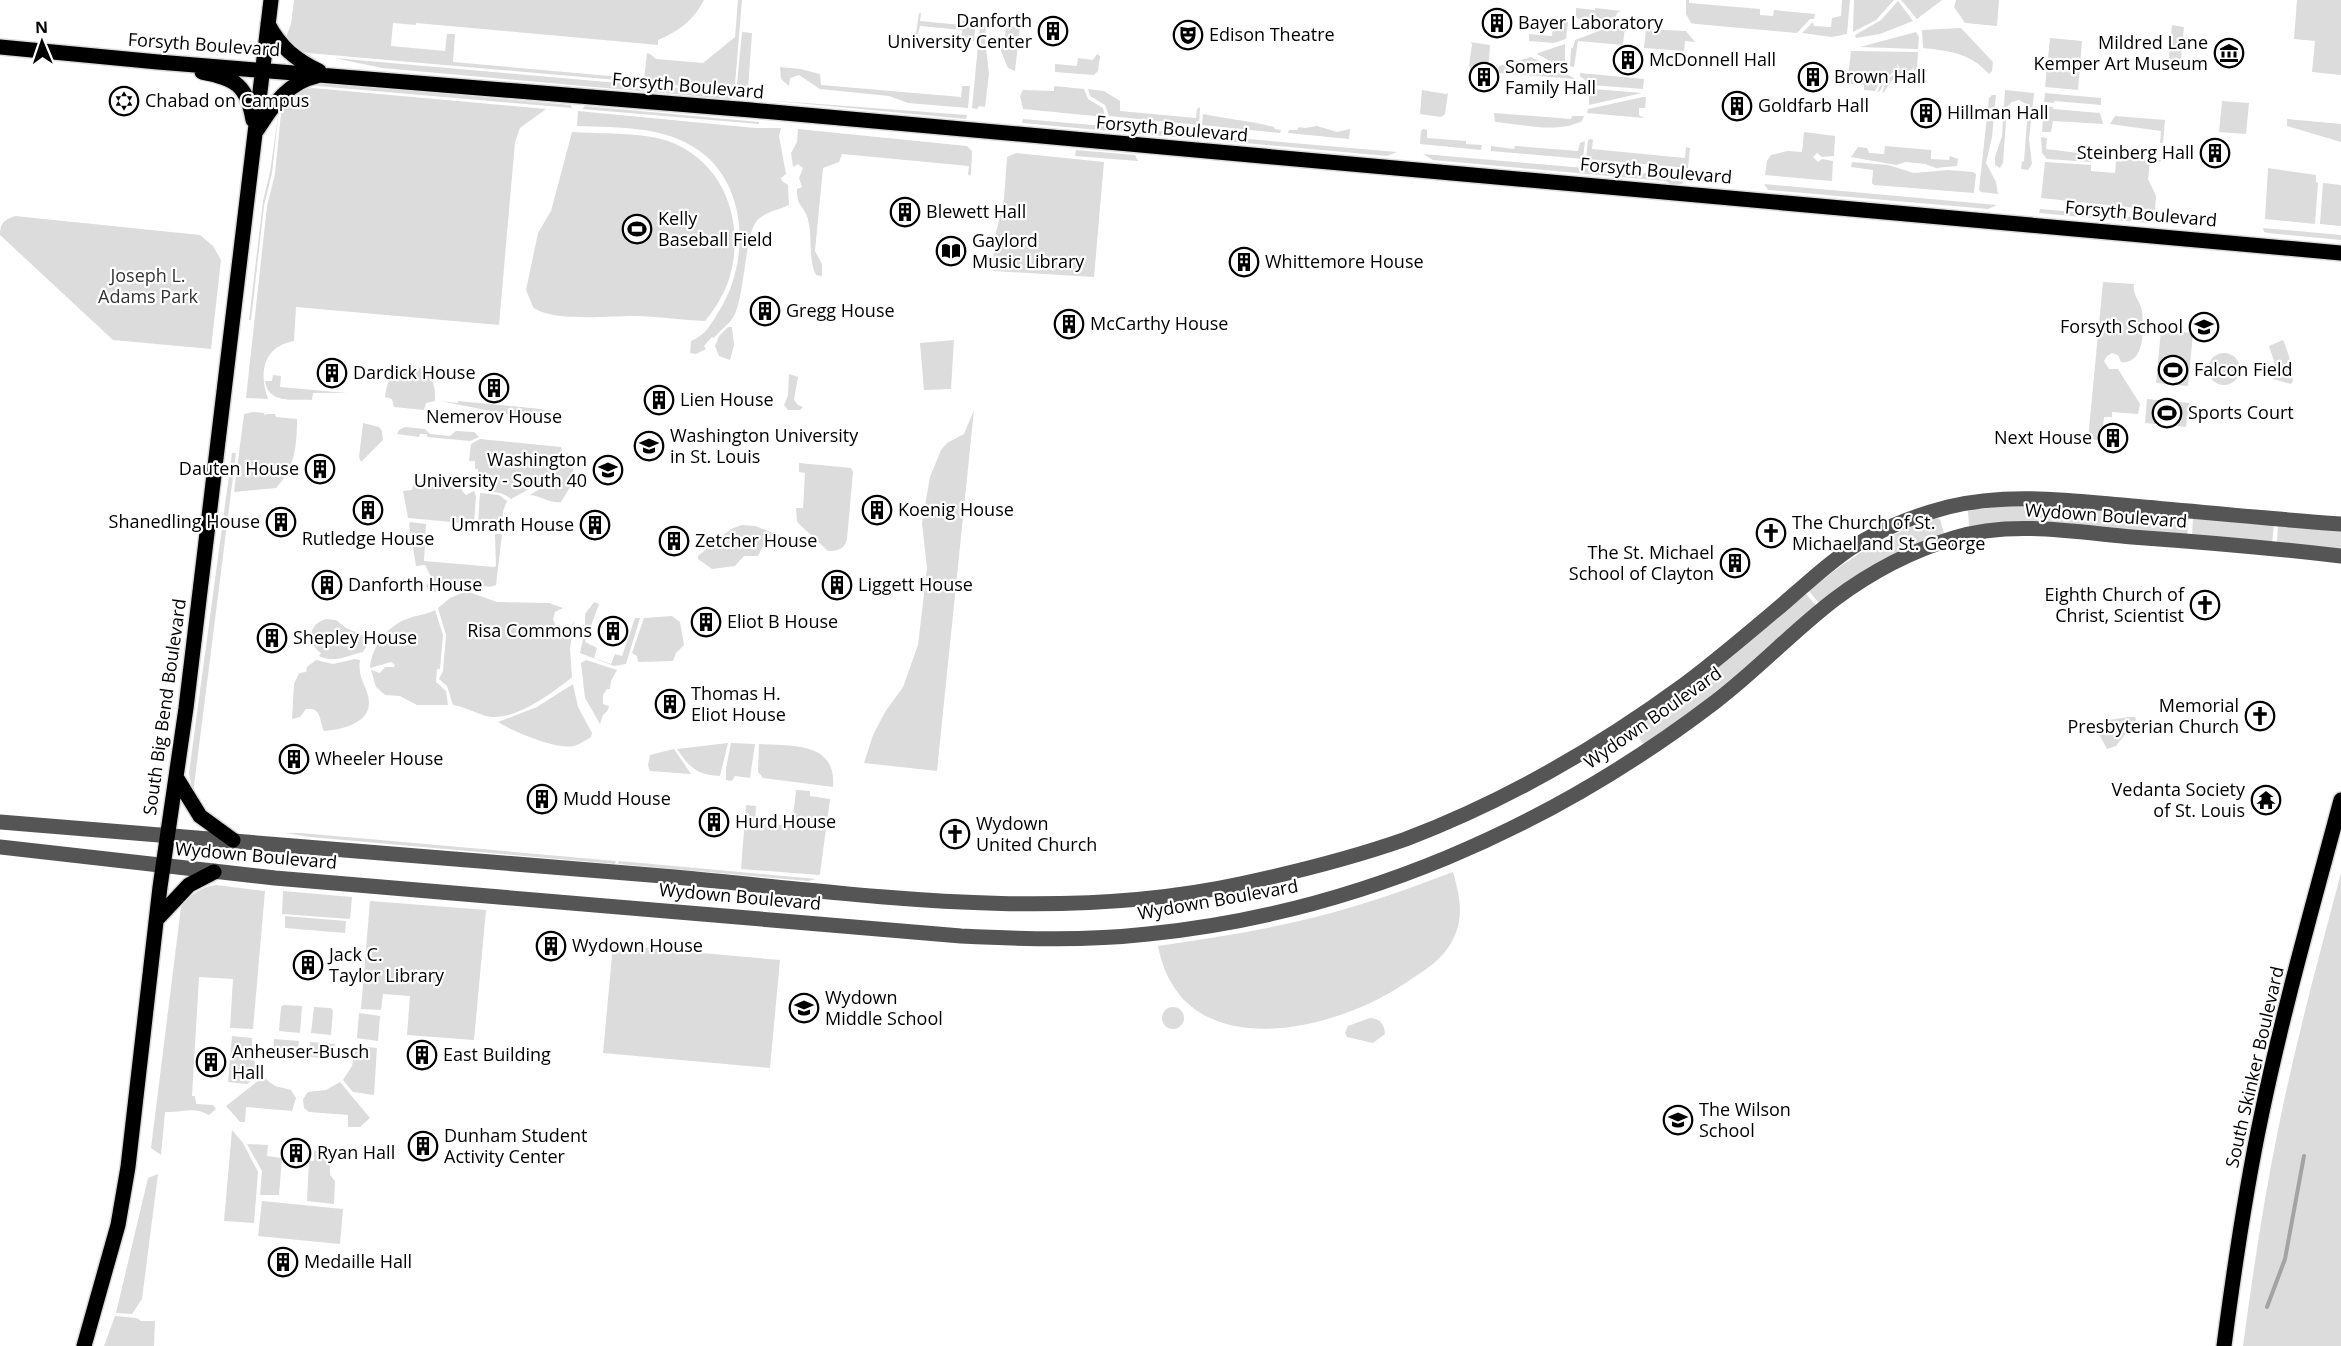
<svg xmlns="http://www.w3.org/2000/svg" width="2341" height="1346" font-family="'Open Sans',sans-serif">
<rect width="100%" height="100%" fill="#fff"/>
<path fill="#dcdcdc" d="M 294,0 L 704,0 C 694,20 679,31 658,40 L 658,45 L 416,23 L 416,25 L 393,23 L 391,46 L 445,51 L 447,34 L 455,34 L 453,62 L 644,79 L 647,53 L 650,54 L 656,59 L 703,63 L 735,37 L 738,0 L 742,0 L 735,84 L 731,90 L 308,53 L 297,50 L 286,37 L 291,24 Z
M 1686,0 L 1689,0 L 1689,3 L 1760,9 L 1760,15 L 1773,16 L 1774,10 L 1815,14 L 1814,19 L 1810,19 L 1797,33 L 1696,24 L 1691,23 L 1686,14 Z
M 1842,0 L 1850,0 L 1847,34 L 1832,37 L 1802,33 L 1813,22 L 1814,26 L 1831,27 L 1832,18 L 1841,16 Z
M 1854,0 L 1894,0 L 1876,20 L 1853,32 Z
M 1901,0 L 1942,0 L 1917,19 Z
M 1956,0 L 1999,0 L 1997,26 L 1965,23 L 1954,7 Z
M 2297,0 L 2341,0 L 2341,75 L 2312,72 L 2315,41 L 2294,39 Z
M 1898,1 L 1913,21 L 1880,34 L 1856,38 L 1855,35 L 1881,20 Z
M 1576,8 L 1595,10 L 1595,8 L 1621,11 L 1617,13 L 1614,22 L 1579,19 L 1576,17 Z
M 919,13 L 921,13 L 920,21 L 962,25 L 965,16 L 976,17 L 974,41 L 962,38 L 962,30 L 920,26 L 918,34 L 916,34 Z
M 1553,20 L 1568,22 L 1566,39 L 1554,43 L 1529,41 L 1529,34 L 1552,36 Z
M 980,24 L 986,25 L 985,39 L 989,74 L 985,107 L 979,106 L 977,109 L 972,108 Z
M 1615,25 L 1625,26 L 1623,45 L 1578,41 L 1574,67 L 1570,66 L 1571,48 L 1573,48 L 1575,40 Z
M 2172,25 L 2184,27 L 2180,68 L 2168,66 Z
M 1006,26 L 1020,27 L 1015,71 L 1008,68 L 1001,51 L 1001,37 L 1005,36 Z
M 1961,28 L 1993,62 L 1992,71 L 1989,74 C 1970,53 1950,51 1923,48 L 1922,30 Z
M 1646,29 L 1686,31 L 1695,42 L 1685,41 L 1684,51 L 1644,48 Z
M 742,32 L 752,33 L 748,89 L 739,88 L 737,84 Z
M 1916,32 L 1919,37 L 1918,49 L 1860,47 Z
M 2050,38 L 2082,41 L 2078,90 L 2045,87 Z
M 1470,42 L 1490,45 L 1488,72 L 1472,70 L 1469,66 L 1472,44 Z
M 1565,44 L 1565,69 L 1537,54 L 1538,53 Z
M 1851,51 L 1918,52 L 1917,69 L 1914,71 L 1913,64 L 1913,69 L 1895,76 L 1884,92 L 1882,93 L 1887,80 L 1900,69 L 1897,63 L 1898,68 L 1886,78 L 1880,91 L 1877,92 L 1887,73 L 1882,68 L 1885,72 L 1875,91 L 1864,90 L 1864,85 L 1847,84 Z
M 1097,54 L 1100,56 L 1098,71 L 1094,75 L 1055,72 L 1055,64 L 1077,66 L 1078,58 L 1093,60 Z
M 1531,57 L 1576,79 L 1498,73 L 1499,66 Z
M 334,58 L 742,94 L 742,96 L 729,99 L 382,68 Z
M 780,67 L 800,69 L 820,74 L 821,85 L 961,97 L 962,86 L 970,86 L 968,108 L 908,103 L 889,96 L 820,89 L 799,75 L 790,78 L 789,86 L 781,79 Z
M 1580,73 L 1644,79 L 1643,89 L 1591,85 L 1580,76 Z
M 322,83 L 571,105 L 572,108 L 306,85 Z
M 1054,86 L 1084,89 L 1088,99 L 1103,108 L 1105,117 L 1023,109 L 1020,96 L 1023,90 L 1054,91 Z
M 312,88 L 546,109 L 520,128 L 515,142 L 499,325 L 296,307 L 294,341 C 262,347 259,374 268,399 L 246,398 L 267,206 L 275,174 L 281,113 L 286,102 L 294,94 L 302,90 Z
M 1088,89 L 1104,91 L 1120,101 L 1120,111 L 1196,118 L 1197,109 L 1200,107 L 1199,125 L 1109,116 L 1105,105 L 1090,96 Z
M 1593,89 L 1642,93 L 1589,105 L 1589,91 Z
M 1422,90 L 1446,94 L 1448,93 L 1445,114 L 1441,117 L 1420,114 Z
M 2005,90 L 2034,93 L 2029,139 L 2032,164 L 2028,170 L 2021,169 L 2022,162 L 2024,161 L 2028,109 L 2026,104 L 2019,100 L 2012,102 L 2007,107 L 2003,163 L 2000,168 L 1995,165 L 1995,157 L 2002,136 Z
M 2045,93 L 2101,98 L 2101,105 L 2054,101 L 2054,103 L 2044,102 Z
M 1992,95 L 1996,95 L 1992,137 L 1986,163 L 1996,182 L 1998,194 L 1981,192 L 1979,190 L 1989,98 Z
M 1643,97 L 1646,97 L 1645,108 L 1639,108 L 1639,115 L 1644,118 L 1587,113 L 1588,109 Z
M 765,100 L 967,115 L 966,119 Z
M 2222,101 L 2249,103 L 2246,134 L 2219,132 Z
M 585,106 L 759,122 L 759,124 L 582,109 Z
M 2044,106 L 2053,107 L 2053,109 L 2100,113 L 2103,124 L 2053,121 L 2051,132 L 2042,132 Z
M 279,110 L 272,173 L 264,206 L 251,320 L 249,320 L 263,201 L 270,172 Z
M 578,111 L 755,128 L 781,128 L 779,136 L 786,174 L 781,178 L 782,181 L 788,185 L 789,205 C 777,211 765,211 756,222 C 745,236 745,291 735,314 C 731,323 720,330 714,338 L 712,337 L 704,346 L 706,349 L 696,354 L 690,353 L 691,341 C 706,335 711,324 719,311 C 749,264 749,188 701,152 C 665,125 619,128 577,126 Z
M 1494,113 L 1571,119 L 1572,116 L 1584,116 L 1582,121 C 1557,134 1522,124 1495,122 Z
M 1203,114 C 1227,119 1251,121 1274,127 L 1275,129 L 1281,130 L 1280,133 L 1202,125 Z
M 2115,116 L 2165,120 L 2163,143 L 2160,143 L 2161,131 L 2110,124 Z
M 1023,119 L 1197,134 L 1197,139 L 1022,123 Z
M 2287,119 L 2341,124 L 2341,142 L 2287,126 Z
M 1317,126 L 1337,132 L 1350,129 L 1349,139 L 1288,133 L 1289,130 L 1297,130 L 1299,127 L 1305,128 Z
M 798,129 L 967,146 L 972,151 L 971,174 L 970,176 L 968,174 L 969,166 L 842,154 L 839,162 L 823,168 L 815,251 L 822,264 L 822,276 L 816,275 C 807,258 814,231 806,214 C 800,202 797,205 797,189 L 802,187 L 799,178 L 803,168 L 798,164 L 793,167 L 791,153 L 797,142 Z
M 1423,129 L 1427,130 L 1427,138 L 1466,141 L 1466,144 L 1482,145 L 1481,150 L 1420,144 L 1421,131 Z
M 572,132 C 601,134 641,132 668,141 C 726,162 747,226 728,282 C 723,296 715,309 705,321 C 683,320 661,317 639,316 C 615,315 551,323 533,307 L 526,290 L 538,233 L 551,211 Z
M 1804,132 L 1835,136 L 1834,156 L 1822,157 L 1817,153 L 1813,157 L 1818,162 L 1822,159 L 1833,161 L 1832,181 L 1765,175 L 1767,161 L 1771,155 L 1788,151 L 1802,152 Z
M 1202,135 L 1397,152 L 1387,156 L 1202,139 Z
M 2041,137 L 2047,138 L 2046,149 L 2087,154 L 2086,158 L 2091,159 L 2091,162 L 2047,159 L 2042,153 Z
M 1591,139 L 1593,140 L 1592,149 L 1685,158 L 1686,147 L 1690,148 L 1688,168 L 1586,159 L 1588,140 Z
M 1585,141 L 1583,159 L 1491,151 L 1491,146 L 1514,149 L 1515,146 L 1578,151 L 1580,143 Z
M 1885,146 L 1931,150 L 1931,159 L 1949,160 L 1950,156 L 1958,159 L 1957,166 L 1936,168 L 1925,164 L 1906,162 L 1896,165 L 1851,157 L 1858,147 L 1867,148 L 1869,153 L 1884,154 Z
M 1076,150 L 1135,155 L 1138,161 L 1075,156 Z
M 1016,153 L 1104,162 L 1094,277 L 993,271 L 994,241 L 1004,199 L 1007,157 Z
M 1423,154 L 1687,177 L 1682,184 L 1671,185 L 1666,181 L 1433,160 Z
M 2121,157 L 2161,160 L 2160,162 L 2150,161 L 2148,179 L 2156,196 L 2155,210 L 2041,198 L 2045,162 L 2091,165 L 2091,171 L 2115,173 L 2116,161 L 2121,162 Z
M 1852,162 L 1888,165 L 1914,173 L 1948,170 L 1973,172 L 1976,174 L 1974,193 L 1874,185 L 1872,183 L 1873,170 L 1851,167 Z
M 2268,168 L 2316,175 L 2316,182 L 2318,183 L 2315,224 L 2265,219 Z
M 2323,183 L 2341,185 L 2341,226 L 2320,224 Z
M 1764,184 L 1997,205 L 1988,209 L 1768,190 Z
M 2040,209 L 2153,219 L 2149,223 L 2039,213 Z
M 15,216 L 200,235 L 213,246 L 221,260 L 211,349 L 113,340 L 0,235 C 0,223 4,220 15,216 Z
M 2263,228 L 2341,235 L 2341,240 L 2268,233 L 2264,232 Z
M 2103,282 L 2134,284 C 2132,296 2141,301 2142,311 C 2144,328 2145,365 2121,362 L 2118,355 L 2112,353 L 2107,356 L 2104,361 L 2109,369 L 2118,369 L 2140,404 L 2138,414 L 2112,412 L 2112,417 L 2104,417 L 2103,427 L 2100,428 L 2098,440 L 2088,439 Z
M 728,327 L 732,327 L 734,345 L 730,360 L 719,356 L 715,346 L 719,336 Z
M 2161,330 L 2193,333 L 2188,386 L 2156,383 Z
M 954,340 L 951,389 L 924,390 L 920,343 Z
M 2283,340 C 2289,353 2292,366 2293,381 L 2291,384 L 2273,379 L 2275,364 L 2269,346 Z
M2208 369a16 16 0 1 1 32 0a16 16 0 1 1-32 0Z
M 412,366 C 431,369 436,383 435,401 L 426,403 L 424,410 L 394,407 L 392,399 L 385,397 C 387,380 393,367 412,366 Z
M 789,374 L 798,377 L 794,400 L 798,405 L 803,407 L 800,410 L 788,410 L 784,405 L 788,395 Z
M 273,375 L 281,376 L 280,387 L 347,393 L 313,393 L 312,400 C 293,399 268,404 265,381 L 272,381 Z
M 2147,399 L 2189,403 L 2186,427 L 2145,423 Z
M 440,401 L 458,403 L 458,401 L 541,409 L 546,411 L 545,419 L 542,421 Z
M 974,410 L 937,771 L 864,763 L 873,735 L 885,712 L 903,687 L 918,645 L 927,568 L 922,523 L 930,477 L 941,450 L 947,443 L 964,434 Z
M 253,412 L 264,413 L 265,416 L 266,414 L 275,414 L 276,417 L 297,419 C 297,444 295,469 276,488 L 234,492 L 244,414 Z
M 363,423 L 379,427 L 382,431 L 383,440 L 361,462 L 359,457 Z
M 405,427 L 425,429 L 430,434 L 450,436 L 456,431 L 474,432 L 479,437 L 470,441 L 427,437 L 427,434 L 420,434 L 419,437 L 397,434 L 399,430 Z
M 480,439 L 561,447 L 562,449 L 547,479 L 511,499 C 500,489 486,494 477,485 L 478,469 L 475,469 L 475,461 L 469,461 L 471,444 Z
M 567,452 C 578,475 574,481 561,502 C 551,504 541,496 530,495 L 551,482 Z
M 232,453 L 236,453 L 193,794 L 189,773 Z
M 799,463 L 851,468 L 853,472 L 847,539 C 845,549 838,551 828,551 L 797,522 L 796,508 L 803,508 L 805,473 L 799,472 Z
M 414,482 L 462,485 L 462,491 L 466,495 L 474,491 L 476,496 L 474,524 L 408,518 L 403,491 L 412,490 Z
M 480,493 L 499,495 L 507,501 L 503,511 L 503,529 L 498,528 L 496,526 L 478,524 Z
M 2015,504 L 2189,516 L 2187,536 L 1969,527 L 1968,511 Z
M 2193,516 L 2274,523 L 2272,544 L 2192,537 Z
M 1935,518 L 1940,519 L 1944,534 L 1822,607 L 1809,591 C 1851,556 1884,536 1935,518 Z
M 410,522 L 426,524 L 424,561 L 494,567 L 496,566 L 495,534 L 502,534 L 496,585 C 486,590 479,583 469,582 C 454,580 442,597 428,590 L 426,585 L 433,581 L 425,565 L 416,566 L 409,525 Z
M 2278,524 L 2341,529 L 2341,550 L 2277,544 Z
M 742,525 L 755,526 L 781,536 L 781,538 L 775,542 L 764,544 L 758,556 L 744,556 L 735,566 L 712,569 L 698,559 L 698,556 L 731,529 Z
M 466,591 L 497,602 L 549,603 L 563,608 L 555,612 L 553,619 L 556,626 L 562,629 L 571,627 L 574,621 L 570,649 L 572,677 C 554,692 519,718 493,717 C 482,717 467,707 453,705 L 447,686 L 439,679 L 443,671 L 446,635 L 438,608 L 450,598 Z
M 1806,594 L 1819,609 L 1742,675 L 1646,744 L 1642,743 L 1636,731 L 1639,725 L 1679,697 Z
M 594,602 L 599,604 L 585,642 L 597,648 L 594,658 L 611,664 L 615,654 L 622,656 L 635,618 L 640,618 L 626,664 L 614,666 L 580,653 L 585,630 L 585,614 Z
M 435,610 L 443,635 L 440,669 L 437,669 L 436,682 L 446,691 L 448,705 L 417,705 L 400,696 L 385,695 L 376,687 L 371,670 L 380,673 L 385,667 L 394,667 L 395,665 L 391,662 L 370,668 C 371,648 388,625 407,619 C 416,615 426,615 435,610 Z
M 672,616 L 680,622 L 684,645 L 676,653 L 673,661 L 638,662 L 637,656 L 632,653 L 644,618 Z
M 326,619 L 336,620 L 346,628 L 367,637 L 369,642 L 363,652 C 348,655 334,664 319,656 L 321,653 C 306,643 308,624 326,619 Z
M 355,659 L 360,660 C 357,679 368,686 369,702 C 370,724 340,730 324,731 C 319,721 322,707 306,709 L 300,717 L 292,719 L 294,684 L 299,673 L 306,672 L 307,667 L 316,660 L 333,664 Z
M 586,660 L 617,670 L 611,681 L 610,689 L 607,689 L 603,695 L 603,704 L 609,706 L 608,710 L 603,715 L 600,724 L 585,698 L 581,663 Z
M 573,684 L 578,707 L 592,733 L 591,737 C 586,740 580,744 574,746 C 556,750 514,732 498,722 L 537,707 Z
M 2129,717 L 2135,717 L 2136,720 L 2116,746 L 2107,749 L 2095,727 L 2095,722 Z
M 728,743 L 720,776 C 697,775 690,768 677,749 Z
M 731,743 L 755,744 L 750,778 L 735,776 L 732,781 L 726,780 L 726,768 Z
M 759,744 C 791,746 837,741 833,787 L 763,778 L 758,772 Z
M 674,749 L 691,774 L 650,771 L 648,765 L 650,755 Z
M 796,790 L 810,791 L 810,796 L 830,799 L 820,874 L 819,875 L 741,869 L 746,805 L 756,806 L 755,823 L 792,826 Z
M 285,833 L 301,833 L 616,861 L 615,864 L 310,837 Z
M 619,861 L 816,879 L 808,881 L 618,864 Z
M 1453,872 C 1459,893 1464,914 1455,935 C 1445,959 1425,970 1404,984 C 1331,1033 1181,1067 1158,946 C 1205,939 1252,932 1299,921 C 1352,909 1403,891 1453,872 Z
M 2341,873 L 2341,1346 L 2243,1346 C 2253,1272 2264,1198 2279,1125 C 2296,1041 2319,956 2341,873 Z
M 216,885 L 265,891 L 253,1029 L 230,1028 L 233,979 L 199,977 L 192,1096 L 195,1096 L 196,1104 L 213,1105 L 216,1109 L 209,1115 C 193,1106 182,1113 165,1112 L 161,1155 L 151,1148 L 181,907 C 190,895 201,887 216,885 Z
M 283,891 L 352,897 L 350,919 L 282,914 Z
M 370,901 L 486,910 L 474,1040 L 407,1035 L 410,996 L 383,994 L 381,1010 L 361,1009 Z
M 285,916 L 346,921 L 345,933 L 285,928 Z
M 613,945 L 780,960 L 770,1068 L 603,1053 Z
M 284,1005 L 302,1006 L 300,1033 L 279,1031 L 281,1007 Z
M 314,1007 L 331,1008 L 333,1011 L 331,1035 L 311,1033 Z
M1162 1018a11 11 0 1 1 22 0a11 11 0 1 1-22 0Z
M 359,1013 L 380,1016 L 378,1041 L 357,1038 Z
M 1370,1018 C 1381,1019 1384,1024 1385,1034 L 1373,1043 L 1347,1037 L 1345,1033 L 1348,1026 Z
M 232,1036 L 252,1038 L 252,1056 L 260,1074 L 247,1084 L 228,1082 Z
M 274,1039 L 299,1041 L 297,1057 L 273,1054 Z
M 310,1042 L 335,1044 L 333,1059 L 309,1057 Z
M 356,1046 L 377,1048 L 374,1095 L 353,1092 L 343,1080 L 352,1066 Z
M 263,1077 L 275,1086 L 291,1090 L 296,1098 L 292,1111 L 246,1107 L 245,1122 L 240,1122 L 226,1106 Z
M 340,1082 L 370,1118 L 360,1127 L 348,1127 L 348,1115 L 309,1112 L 304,1108 L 303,1099 L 308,1092 L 326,1090 Z
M 232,1130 L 243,1143 L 258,1172 L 254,1223 L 224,1221 Z
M 247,1144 L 268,1145 L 267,1156 L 282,1158 L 279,1195 L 260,1195 L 262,1171 Z
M 314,1150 L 330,1159 L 330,1175 L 335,1181 L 334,1204 L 307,1201 L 309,1161 L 314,1161 Z
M 158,1174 L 142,1299 L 132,1314 L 116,1313 L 148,1178 Z
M 262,1201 L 343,1209 L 340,1244 L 258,1236 Z
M 115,1316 L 137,1318 L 141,1321 L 155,1321 L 154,1346 L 104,1346 Z"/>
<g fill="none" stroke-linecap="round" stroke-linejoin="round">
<path stroke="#a3a3a3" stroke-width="4" d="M 2267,1307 L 2285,1259 L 2304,1156"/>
<g stroke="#dbdbdb" stroke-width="18">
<path id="major" d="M 268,24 C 280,47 296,60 319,71
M 0,47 L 158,62 L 751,110 L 2341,253
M 202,72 C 235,78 247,85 253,120
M 257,130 C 273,106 286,83 317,76
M 176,777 L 200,816 L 233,840
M 157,919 L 189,885 L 214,872
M 84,1346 L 118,1225 L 128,1167 L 160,887 L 186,708 L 271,0
M 2224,1346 C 2234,1269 2245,1193 2261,1117 C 2283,1010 2313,905 2341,800"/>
</g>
<path stroke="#555" stroke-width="15" d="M 0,822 C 225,839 450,857 675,877 C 862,894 1054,924 1240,884 C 1296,872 1352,858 1406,839 C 1506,801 1599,747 1685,684 C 1721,657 1756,627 1790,598 C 1814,577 1840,553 1868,538 C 1893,524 1921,514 1948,507 C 2009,492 2072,501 2132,506 C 2202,512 2271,519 2341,524
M 0,847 L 275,878 L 961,936 C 1023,939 1086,941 1148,934 C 1356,913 1550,828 1715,702 C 1757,670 1793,631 1835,599 C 1871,572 1911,551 1954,538 C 2010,520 2075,532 2132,537 C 2202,542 2272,548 2341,556"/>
<use href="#major" stroke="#000" stroke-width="15"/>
</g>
<defs>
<g id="building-ring" transform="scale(1.5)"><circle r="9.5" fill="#fff" stroke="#000" stroke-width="1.5"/><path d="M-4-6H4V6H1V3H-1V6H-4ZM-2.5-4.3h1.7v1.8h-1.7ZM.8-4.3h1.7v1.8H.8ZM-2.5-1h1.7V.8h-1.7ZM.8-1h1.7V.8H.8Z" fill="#000"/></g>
<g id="theatre-ring" transform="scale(1.5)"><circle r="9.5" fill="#fff" stroke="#000" stroke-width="1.5"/><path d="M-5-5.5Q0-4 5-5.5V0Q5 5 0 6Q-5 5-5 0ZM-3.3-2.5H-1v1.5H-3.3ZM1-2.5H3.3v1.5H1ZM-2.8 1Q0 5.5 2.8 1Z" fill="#000"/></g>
<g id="museum-ring" transform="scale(1.5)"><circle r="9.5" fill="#fff" stroke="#000" stroke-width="1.5"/><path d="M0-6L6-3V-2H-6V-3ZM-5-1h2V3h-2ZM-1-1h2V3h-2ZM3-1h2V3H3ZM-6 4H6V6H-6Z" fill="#000"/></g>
<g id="synagogue-ring" transform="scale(1.5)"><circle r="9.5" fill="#fff" stroke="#000" stroke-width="1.5"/><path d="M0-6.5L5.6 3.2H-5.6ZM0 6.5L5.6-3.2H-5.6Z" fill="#000"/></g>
<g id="stadium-ring" transform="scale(1.5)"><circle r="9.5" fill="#fff" stroke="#000" stroke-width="1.5"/><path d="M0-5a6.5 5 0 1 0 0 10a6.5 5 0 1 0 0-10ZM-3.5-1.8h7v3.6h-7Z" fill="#000"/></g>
<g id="library-ring" transform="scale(1.5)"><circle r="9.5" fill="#fff" stroke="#000" stroke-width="1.5"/><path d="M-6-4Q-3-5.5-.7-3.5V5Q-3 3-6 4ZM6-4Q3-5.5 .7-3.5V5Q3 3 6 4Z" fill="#000"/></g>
<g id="school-ring" transform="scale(1.5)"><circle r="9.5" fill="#fff" stroke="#000" stroke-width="1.5"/><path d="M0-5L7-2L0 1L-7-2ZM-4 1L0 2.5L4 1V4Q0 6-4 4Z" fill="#000"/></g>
<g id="university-ring" transform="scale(1.5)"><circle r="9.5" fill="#fff" stroke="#000" stroke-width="1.5"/><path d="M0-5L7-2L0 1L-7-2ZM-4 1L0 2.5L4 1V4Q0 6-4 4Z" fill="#000"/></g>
<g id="church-ring" transform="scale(1.5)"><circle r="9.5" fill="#fff" stroke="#000" stroke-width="1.5"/><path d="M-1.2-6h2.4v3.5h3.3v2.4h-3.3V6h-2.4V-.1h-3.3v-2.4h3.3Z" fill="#000"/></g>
<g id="temple-ring" transform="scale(1.5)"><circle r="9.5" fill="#fff" stroke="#000" stroke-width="1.5"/><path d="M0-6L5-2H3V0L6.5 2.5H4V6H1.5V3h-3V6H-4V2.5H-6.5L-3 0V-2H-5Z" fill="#000"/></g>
</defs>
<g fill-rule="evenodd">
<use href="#building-ring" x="1497" y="23"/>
<use href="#building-ring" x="1053" y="31"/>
<use href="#theatre-ring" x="1188" y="35"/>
<use href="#museum-ring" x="2229" y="53"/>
<use href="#building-ring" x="1628" y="60"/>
<use href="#building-ring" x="1484" y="77"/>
<use href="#building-ring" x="1813" y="77"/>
<use href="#synagogue-ring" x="124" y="101"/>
<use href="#building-ring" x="1737" y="106"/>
<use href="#building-ring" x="1926" y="113"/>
<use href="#building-ring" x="2215" y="153"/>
<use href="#building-ring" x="905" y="212"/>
<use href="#stadium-ring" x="637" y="229"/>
<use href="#library-ring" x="951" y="251"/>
<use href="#building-ring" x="1244" y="262"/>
<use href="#building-ring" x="765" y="311"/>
<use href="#building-ring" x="1069" y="324"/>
<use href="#school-ring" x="2204" y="327"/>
<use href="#stadium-ring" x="2173" y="370"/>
<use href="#building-ring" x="332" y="373"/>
<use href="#building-ring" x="494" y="388"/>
<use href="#building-ring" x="659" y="400"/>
<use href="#stadium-ring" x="2167" y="413"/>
<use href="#building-ring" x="2113" y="438"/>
<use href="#university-ring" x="649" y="446"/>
<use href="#building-ring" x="320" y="469"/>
<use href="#university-ring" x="608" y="470"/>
<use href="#building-ring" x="368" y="510"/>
<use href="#building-ring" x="877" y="510"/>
<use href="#building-ring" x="281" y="522"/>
<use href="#building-ring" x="595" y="525"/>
<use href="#church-ring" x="1771" y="533"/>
<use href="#building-ring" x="674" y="541"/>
<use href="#building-ring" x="1735" y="563"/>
<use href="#building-ring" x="327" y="585"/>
<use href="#building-ring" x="837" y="585"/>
<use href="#church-ring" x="2205" y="605"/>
<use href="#building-ring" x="706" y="622"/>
<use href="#building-ring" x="613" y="631"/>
<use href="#building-ring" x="272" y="638"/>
<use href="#building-ring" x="670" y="704"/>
<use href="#church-ring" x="2260" y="716"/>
<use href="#building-ring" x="294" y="759"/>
<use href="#building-ring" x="542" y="799"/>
<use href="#temple-ring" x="2266" y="800"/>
<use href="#building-ring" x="714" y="822"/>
<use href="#church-ring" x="955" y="834"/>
<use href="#building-ring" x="551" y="946"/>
<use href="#building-ring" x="308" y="965"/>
<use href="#school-ring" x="804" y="1008"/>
<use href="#building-ring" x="422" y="1055"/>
<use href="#building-ring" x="211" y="1062"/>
<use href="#school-ring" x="1678" y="1120"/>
<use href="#building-ring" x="423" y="1146"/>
<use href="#building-ring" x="296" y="1153"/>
<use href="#building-ring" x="283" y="1262"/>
</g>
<g text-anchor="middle" stroke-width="4.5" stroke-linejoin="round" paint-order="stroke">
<g font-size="18" fill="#000" stroke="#fff" text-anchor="start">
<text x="1032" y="27" text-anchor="end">Danforth<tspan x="1032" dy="21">University Center</tspan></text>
<text x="1518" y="29">Bayer Laboratory</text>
<text x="1209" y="41">Edison Theatre</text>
<text x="2208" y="49" text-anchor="end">Mildred Lane<tspan x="2208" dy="21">Kemper Art Museum</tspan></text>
<text x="1649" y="66">McDonnell Hall</text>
<text x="1505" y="73">Somers<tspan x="1505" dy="21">Family Hall</tspan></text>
<text x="1834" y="83">Brown Hall</text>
<text x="145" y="107">Chabad on Campus</text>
<text x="1758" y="112">Goldfarb Hall</text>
<text x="1947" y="119">Hillman Hall</text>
<text x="2194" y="159" text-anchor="end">Steinberg Hall</text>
<text x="926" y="218">Blewett Hall</text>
<text x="658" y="225">Kelly<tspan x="658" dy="21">Baseball Field</tspan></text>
<text x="972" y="247">Gaylord<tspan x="972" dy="21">Music Library</tspan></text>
<text x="1265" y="268">Whittemore House</text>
<text x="786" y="317">Gregg House</text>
<text x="1090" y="330">McCarthy House</text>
<text x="2183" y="333" text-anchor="end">Forsyth School</text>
<text x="2194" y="376">Falcon Field</text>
<text x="353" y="379">Dardick House</text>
<text x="680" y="406">Lien House</text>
<text x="2188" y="419">Sports Court</text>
<text x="494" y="423" text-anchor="middle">Nemerov House</text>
<text x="670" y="442">Washington University<tspan x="670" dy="21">in St. Louis</tspan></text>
<text x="2092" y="444" text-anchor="end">Next House</text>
<text x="587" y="466" text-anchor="end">Washington<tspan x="587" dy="21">University - South 40</tspan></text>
<text x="299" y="475" text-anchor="end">Dauten House</text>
<text x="898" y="516">Koenig House</text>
<text x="260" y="528" text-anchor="end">Shanedling House</text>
<text x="1792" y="529">The Church of St.<tspan x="1792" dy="21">Michael and St. George</tspan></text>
<text x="574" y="531" text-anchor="end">Umrath House</text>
<text x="368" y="545" text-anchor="middle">Rutledge House</text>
<text x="695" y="547">Zetcher House</text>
<text x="1714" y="559" text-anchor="end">The St. Michael<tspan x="1714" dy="21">School of Clayton</tspan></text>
<text x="348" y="591">Danforth House</text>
<text x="858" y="591">Liggett House</text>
<text x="2184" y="601" text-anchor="end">Eighth Church of<tspan x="2184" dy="21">Christ, Scientist</tspan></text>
<text x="727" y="628">Eliot B House</text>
<text x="592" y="637" text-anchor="end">Risa Commons</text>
<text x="293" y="644">Shepley House</text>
<text x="691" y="700">Thomas H.<tspan x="691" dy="21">Eliot House</tspan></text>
<text x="2239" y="712" text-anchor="end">Memorial<tspan x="2239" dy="21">Presbyterian Church</tspan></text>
<text x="315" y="765">Wheeler House</text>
<text x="2245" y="796" text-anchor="end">Vedanta Society<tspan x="2245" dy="21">of St. Louis</tspan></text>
<text x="563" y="805">Mudd House</text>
<text x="735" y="828">Hurd House</text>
<text x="976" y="830">Wydown<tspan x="976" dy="21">United Church</tspan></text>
<text x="572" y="952">Wydown House</text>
<text x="329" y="961">Jack C.<tspan x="329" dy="21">Taylor Library</tspan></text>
<text x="825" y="1004">Wydown<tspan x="825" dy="21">Middle School</tspan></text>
<text x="232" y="1058">Anheuser-Busch<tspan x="232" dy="21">Hall</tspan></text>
<text x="443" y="1061">East Building</text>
<text x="1699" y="1116">The Wilson<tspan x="1699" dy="21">School</tspan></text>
<text x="444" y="1142">Dunham Student<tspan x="444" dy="21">Activity Center</tspan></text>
<text x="317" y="1159">Ryan Hall</text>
<text x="304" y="1268">Medaille Hall</text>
</g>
<g font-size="18" fill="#000" stroke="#fff">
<text transform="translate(204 45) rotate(4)" y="6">Forsyth Boulevard</text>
<text transform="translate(688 86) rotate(5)" y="6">Forsyth Boulevard</text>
<text transform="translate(1172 129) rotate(5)" y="6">Forsyth Boulevard</text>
<text transform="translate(1656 171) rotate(5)" y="6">Forsyth Boulevard</text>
<text transform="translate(2141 214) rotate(5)" y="6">Forsyth Boulevard</text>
<text transform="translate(2106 516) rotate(4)" y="6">Wydown Boulevard</text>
<text transform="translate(165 707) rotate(-82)" y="6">South Big Bend Boulevard</text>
<text transform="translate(1653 718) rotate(-35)" y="6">Wydown Boulevard</text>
<text transform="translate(256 856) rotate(5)" y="6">Wydown Boulevard</text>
<text transform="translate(740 897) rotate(5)" y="6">Wydown Boulevard</text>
<text transform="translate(1218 900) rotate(-10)" y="6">Wydown Boulevard</text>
<text transform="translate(2255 1067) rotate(-77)" y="6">South Skinker Boulevard</text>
</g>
<g font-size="18" fill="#333" stroke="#fff">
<text x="148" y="282">Joseph L.<tspan x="148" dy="21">Adams Park</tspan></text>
</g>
</g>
<g transform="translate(42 42) rotate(358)" stroke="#ffffff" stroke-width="4.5" paint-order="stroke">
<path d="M0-4.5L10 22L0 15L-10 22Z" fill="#000000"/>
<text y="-9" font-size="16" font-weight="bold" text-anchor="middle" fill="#000000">N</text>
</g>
</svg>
